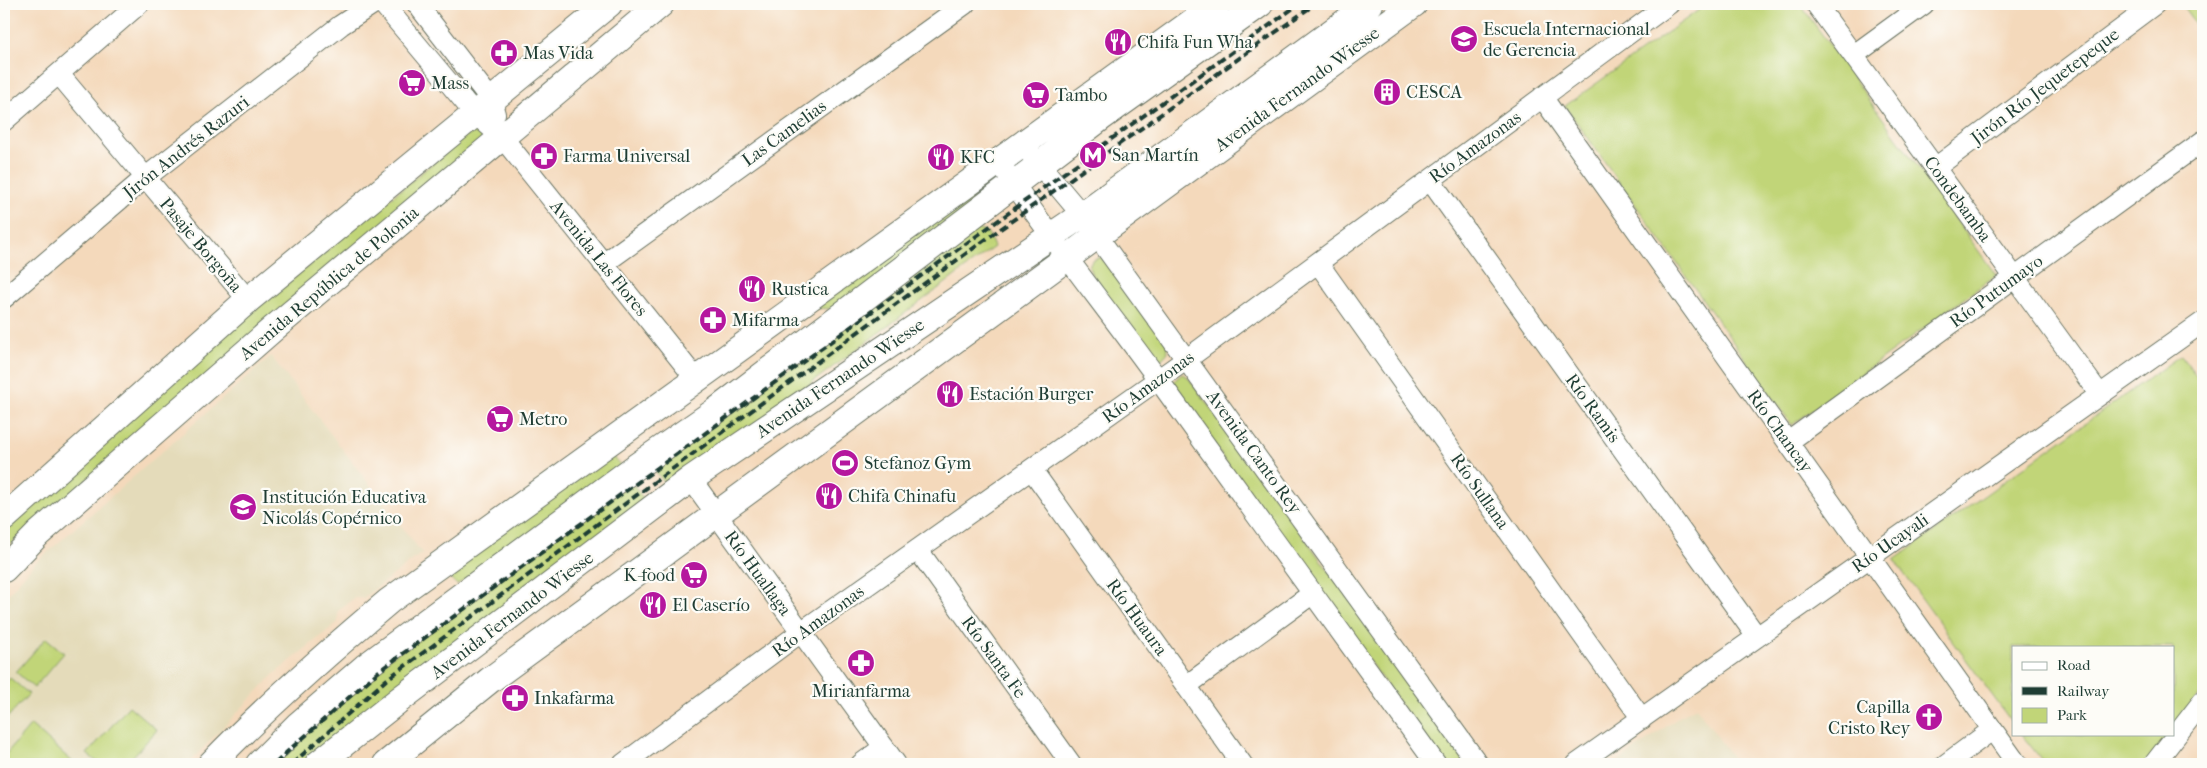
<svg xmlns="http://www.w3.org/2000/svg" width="2207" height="768" font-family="'IM FELL French Canon',serif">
<rect width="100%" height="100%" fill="#fdfcf7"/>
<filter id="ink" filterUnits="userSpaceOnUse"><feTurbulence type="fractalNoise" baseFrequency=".02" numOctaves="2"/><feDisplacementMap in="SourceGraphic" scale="10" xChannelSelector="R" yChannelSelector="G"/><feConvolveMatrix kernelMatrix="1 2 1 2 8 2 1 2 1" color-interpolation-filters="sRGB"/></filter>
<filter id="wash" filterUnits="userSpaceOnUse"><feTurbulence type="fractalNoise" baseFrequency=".0096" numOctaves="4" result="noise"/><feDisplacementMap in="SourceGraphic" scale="20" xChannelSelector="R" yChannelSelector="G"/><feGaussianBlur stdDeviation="1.12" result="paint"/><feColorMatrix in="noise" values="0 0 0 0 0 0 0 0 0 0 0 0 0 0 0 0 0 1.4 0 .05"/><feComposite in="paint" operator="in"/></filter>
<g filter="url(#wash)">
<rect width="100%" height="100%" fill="#f4d9bb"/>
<path fill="#e4dbba" d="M 271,356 L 422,553 L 363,598 L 354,598 L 338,611 L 338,622 L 273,675 L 188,764 L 4,764 L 4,599 L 33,565 Z
M 1696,707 L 1737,764 L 1615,764 L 1682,715 Z"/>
<path fill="#c1d578" stroke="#708956" d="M 1707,4 L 1800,4 L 1996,275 L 1792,425 L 1565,106 Z
M 2181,4 L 2203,4 L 2203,34 Z
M 478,126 L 482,135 L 481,142 L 4,550 L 4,517 Z
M 993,180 L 998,184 L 841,309 L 807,308 Z
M 977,229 L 988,233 L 994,247 L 669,489 L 653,468 Z
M 1101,257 L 1166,342 L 1168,352 L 1162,359 L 1153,360 L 1091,273 L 1089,266 L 1092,260 Z
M 2181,355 L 2203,385 L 2203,691 L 2173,727 L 2173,647 L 2013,647 L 2013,724 L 1894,560 Z
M 1182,374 L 1187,376 L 1469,764 L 1443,764 L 1173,388 L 1175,380 Z
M 610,451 L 623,470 L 457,585 L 449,577 L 448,569 Z
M 631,482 L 648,505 L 308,764 L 268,764 L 368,674 Z
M 46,638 L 64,653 L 34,688 L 16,672 Z
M 10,678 L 29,694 L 4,721 L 4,685 Z
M 129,706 L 157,730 L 126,764 L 100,764 L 87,754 Z
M 31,725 L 75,764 L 4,764 L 4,756 Z
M 2021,734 L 2168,734 L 2146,764 L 2045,764 Z"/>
</g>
<g filter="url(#ink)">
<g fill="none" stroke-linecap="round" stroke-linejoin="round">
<g stroke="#6a7463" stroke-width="22">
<path id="minor" d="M 383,4 L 475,114 L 502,137 L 696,379
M 417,4 L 491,100 L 495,114
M 1816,4 L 2100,395
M 1854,55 L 1924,4
M 59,74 L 248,300
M 1542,97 L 2017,764
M 4,121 L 139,4
M 1030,153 L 1082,215 L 1478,764
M 1935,168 L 2155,4
M 1006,172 C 1054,244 1109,311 1160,382 C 1252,509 1343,637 1436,764
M 1430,180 L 1757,637
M 1318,263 L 1642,719
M 603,264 L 965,4
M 4,298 L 145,178 L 341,25 L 373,4
M 1788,442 L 2203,141
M 1032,470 L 1242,764
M 691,479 L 896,764
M 918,550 L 1071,764
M 1186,686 L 1305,599
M 623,764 L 801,632 L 1187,359 L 1669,4
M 861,764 L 884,747
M 1577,764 L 2203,322
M 1946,764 L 1992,730
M 2154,764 L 2203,701"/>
</g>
<g stroke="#6a7463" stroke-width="28">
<path id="major" d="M 4,518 L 248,300 L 609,4
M 4,569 L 38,534 L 274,328 L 661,4
M 211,764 C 267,706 327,653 389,601 L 1217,4
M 259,764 L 299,724 L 365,667 L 637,466 L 717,410 L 1102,117 L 1260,4
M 318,764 L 399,700 L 691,479 L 1082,215 L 1370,4
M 386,764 L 490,680 L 1414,4"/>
</g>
<use href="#minor" stroke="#fff" stroke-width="20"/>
<use href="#major" stroke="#fff" stroke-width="26"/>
<path stroke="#1f3d34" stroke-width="4" stroke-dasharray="8 4" stroke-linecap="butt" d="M 275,764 L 287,752 L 379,671 L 907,286 L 1299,4
M 292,764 L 386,680 L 911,293 L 1315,4"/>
</g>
</g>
<defs>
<g id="school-disc" transform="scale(1.4375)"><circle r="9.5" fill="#b5179e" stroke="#fdfcf7"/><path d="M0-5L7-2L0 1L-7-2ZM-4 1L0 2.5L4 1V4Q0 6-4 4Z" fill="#fff"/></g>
<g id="restaurant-disc" transform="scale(1.4375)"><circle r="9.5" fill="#b5179e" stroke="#fdfcf7"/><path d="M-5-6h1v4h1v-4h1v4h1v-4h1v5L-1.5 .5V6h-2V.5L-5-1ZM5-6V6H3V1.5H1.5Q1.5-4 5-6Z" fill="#fff"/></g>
<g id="pharmacy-disc" transform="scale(1.4375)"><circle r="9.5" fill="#b5179e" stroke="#fdfcf7"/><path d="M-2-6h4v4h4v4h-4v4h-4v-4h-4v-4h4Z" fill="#fff"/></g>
<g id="supermarket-disc" transform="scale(1.4375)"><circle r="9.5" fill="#b5179e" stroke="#fdfcf7"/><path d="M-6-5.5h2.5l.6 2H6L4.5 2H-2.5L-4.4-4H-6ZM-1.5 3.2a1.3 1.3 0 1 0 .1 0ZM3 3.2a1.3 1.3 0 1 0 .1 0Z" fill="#fff"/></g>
<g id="building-disc" transform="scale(1.4375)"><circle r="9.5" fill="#b5179e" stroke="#fdfcf7"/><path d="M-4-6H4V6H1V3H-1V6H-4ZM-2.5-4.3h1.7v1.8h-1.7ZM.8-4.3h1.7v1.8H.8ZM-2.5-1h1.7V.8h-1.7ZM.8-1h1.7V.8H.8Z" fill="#fff"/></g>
<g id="metro-disc" transform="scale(1.4375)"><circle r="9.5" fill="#b5179e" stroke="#fdfcf7"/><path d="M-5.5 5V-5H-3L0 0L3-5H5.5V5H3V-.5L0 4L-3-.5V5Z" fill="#fff"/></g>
<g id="stadium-disc" transform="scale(1.4375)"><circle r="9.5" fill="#b5179e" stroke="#fdfcf7"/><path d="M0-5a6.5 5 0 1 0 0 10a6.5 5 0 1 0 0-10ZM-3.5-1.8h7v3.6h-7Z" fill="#fff"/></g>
<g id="church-disc" transform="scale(1.4375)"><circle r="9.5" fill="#b5179e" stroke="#fdfcf7"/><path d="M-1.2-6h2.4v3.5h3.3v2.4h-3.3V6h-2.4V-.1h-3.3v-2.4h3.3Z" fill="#fff"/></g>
</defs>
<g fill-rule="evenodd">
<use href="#school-disc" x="1464" y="39"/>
<use href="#restaurant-disc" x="1118" y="42"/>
<use href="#pharmacy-disc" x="504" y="53"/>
<use href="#supermarket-disc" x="412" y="83"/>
<use href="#building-disc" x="1387" y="92"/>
<use href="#supermarket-disc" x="1036" y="95"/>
<use href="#metro-disc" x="1093" y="155"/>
<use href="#pharmacy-disc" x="544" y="156"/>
<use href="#restaurant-disc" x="941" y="157"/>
<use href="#restaurant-disc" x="752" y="289"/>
<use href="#pharmacy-disc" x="713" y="320"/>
<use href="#restaurant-disc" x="950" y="394"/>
<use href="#supermarket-disc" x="500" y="419"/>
<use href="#stadium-disc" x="845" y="463"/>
<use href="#restaurant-disc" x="829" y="496"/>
<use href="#school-disc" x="243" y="507"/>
<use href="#supermarket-disc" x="694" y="575"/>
<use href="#restaurant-disc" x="653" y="605"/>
<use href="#pharmacy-disc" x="861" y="663"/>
<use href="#pharmacy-disc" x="515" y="698"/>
<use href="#church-disc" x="1929" y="717"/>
</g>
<g text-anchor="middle" stroke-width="4.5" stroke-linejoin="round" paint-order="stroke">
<g font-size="18" fill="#1f3d34" stroke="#fdfcf7" text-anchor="start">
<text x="1483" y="35">Escuela Internacional<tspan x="1483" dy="21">de Gerencia</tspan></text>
<text x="1137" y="48">Chifa Fun Wha</text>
<text x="523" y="59">Mas Vida</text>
<text x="431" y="89">Mass</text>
<text x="1406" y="98">CESCA</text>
<text x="1055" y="101">Tambo</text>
<text x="1112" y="161">San Martín</text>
<text x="563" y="162">Farma Universal</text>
<text x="960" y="163">KFC</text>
<text x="771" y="295">Rustica</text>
<text x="732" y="326">Mifarma</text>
<text x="969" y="400">Estación Burger</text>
<text x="519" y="425">Metro</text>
<text x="864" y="469">Stefanoz Gym</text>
<text x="848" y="502">Chifa Chinafu</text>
<text x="262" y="503">Institución Educativa<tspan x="262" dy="21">Nicolás Copérnico</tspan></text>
<text x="675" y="581" text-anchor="end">K-food</text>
<text x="672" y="611">El Caserío</text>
<text x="861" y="697" text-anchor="middle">Mirianfarma</text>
<text x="534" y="704">Inkafarma</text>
<text x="1910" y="713" text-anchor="end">Capilla<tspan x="1910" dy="21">Cristo Rey</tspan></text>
</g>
<g font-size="18" fill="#1f3d34" stroke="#fdfcf7">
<text transform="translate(2045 86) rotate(-37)" y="6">Jirón Río Jequetepeque</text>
<text transform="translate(1297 89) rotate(-36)" y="6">Avenida Fernando Wiesse</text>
<text transform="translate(784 133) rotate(-36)" y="6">Las Camelias</text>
<text transform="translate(186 147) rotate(-38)" y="6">Jirón Andrés Razuri</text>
<text transform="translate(1475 147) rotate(-36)" y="6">Río Amazonas</text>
<text transform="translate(1958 199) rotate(54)" y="6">Condebamba</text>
<text transform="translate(201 245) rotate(50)" y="6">Pasaje Borgoña</text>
<text transform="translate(599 258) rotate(51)" y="6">Avenida Las Flores</text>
<text transform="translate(329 283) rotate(-40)" y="6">Avenida República de Polonia</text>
<text transform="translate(1996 291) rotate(-36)" y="6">Río Putumayo</text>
<text transform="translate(840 378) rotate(-34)" y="6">Avenida Fernando Wiesse</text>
<text transform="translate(1148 387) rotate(-36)" y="6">Río Amazonas</text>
<text transform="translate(1593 408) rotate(54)" y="6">Río Ramis</text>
<text transform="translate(1780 431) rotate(54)" y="6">Río Chancay</text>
<text transform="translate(1254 452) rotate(54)" y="6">Avenida Canto Rey</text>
<text transform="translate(1480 491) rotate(55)" y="6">Río Sullana</text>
<text transform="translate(1890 543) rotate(-35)" y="6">Río Ucayali</text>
<text transform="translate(758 573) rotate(54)" y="6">Río Huallaga</text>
<text transform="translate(512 615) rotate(-37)" y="6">Avenida Fernando Wiesse</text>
<text transform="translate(1137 617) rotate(54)" y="6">Río Huaura</text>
<text transform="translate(818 621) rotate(-36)" y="6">Río Amazonas</text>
<text transform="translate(994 657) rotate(54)" y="6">Río Santa Fe</text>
</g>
</g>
<rect width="2207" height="768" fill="none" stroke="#fdfcf7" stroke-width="20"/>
<rect x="2012" y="646" width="162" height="90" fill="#fdfcf7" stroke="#a4b0a9"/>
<rect x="2022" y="662" width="25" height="8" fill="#ffffff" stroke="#a4b0a9"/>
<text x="2057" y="670" font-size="15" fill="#1f3d34">Road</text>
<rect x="2022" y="687" width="25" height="8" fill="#1f3d34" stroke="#a4b0a9"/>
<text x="2057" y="696" font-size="15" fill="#1f3d34">Railway</text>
<rect x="2022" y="708" width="25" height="15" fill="#c1d578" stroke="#a4b0a9"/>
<text x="2057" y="720" font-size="15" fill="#1f3d34">Park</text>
</svg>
